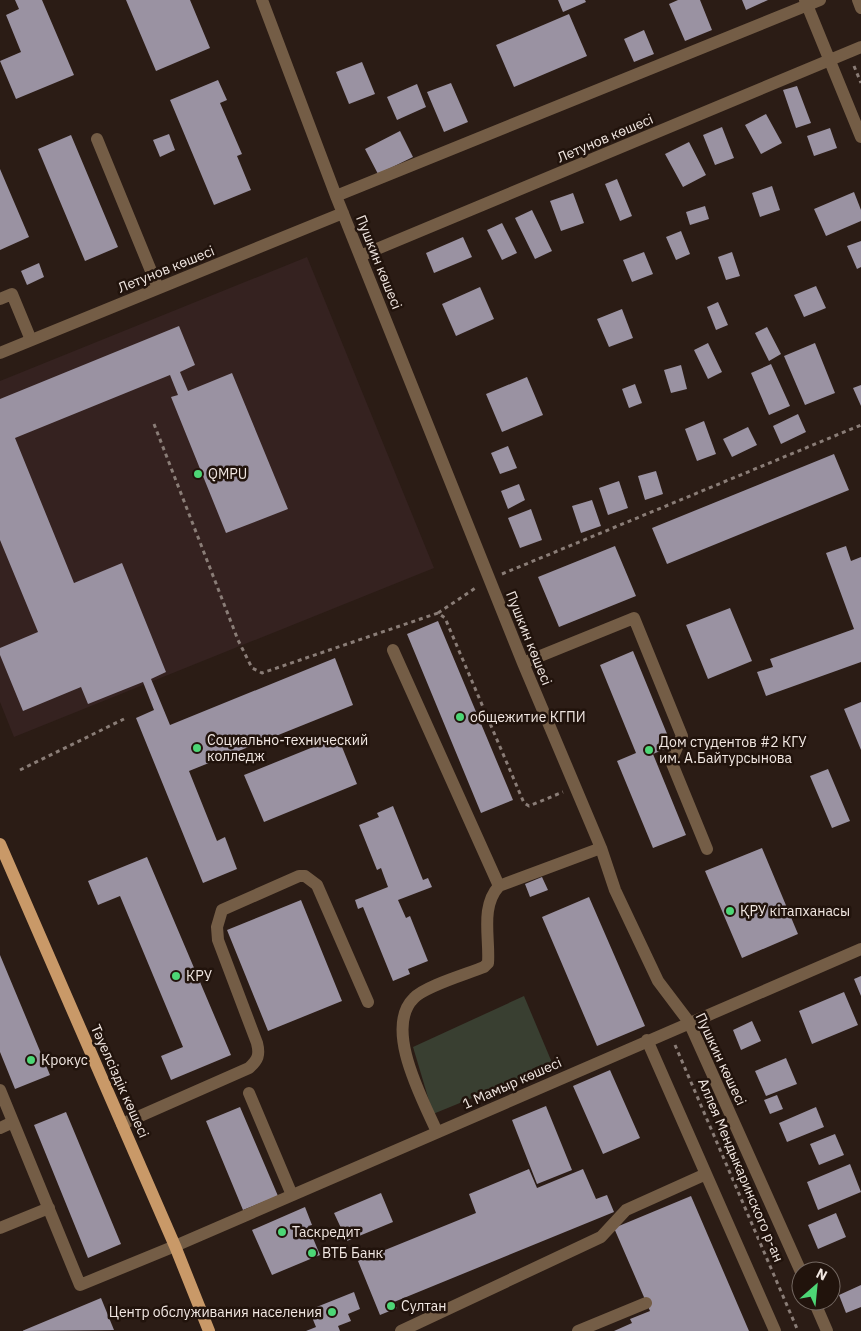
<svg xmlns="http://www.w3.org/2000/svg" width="861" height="1331" font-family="'IBM Plex Sans',sans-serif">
<rect width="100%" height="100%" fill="#2b1c15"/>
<path fill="#352220" d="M 307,257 L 434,568 L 14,737 L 0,702 L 0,381 Z"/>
<path fill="#393f31" d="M 524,996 L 553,1065 L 433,1114 L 413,1047 Z"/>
<path fill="#9a92a2" d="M 15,0 L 42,0 L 74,75 L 16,99 L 0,61 L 21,52 L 6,15 L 19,9 Z
M 126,0 L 190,0 L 210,48 L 156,71 Z
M 558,0 L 585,0 L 586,2 L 563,12 Z
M 678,0 L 700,0 L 712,30 L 685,41 L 669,4 Z
M 742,0 L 768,0 L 746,10 Z
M 569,14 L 587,56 L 514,87 L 496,45 Z
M 644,30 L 654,54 L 634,62 L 624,39 Z
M 362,62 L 375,94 L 349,104 L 336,72 Z
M 218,80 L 227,100 L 220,103 L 242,154 L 237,156 L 251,190 L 214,205 L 170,100 Z
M 451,83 L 468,122 L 444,132 L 427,92 Z
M 417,84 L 426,107 L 397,120 L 387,97 Z
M 797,86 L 811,123 L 796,128 L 783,90 Z
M 766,114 L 782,143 L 761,154 L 745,125 Z
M 722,127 L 734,158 L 715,165 L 703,135 Z
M 830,128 L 837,148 L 814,156 L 807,136 Z
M 400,131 L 413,157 L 378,174 L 365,149 Z
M 169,134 L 175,150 L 160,157 L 153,140 Z
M 71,135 L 118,247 L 85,261 L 38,149 Z
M 689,142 L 706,175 L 683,187 L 665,154 Z
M 0,169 L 29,237 L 0,250 Z
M 617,179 L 632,216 L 620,221 L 605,184 Z
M 772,186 L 780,210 L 760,217 L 752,193 Z
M 854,192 L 861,210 L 861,221 L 826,236 L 814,209 Z
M 573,193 L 584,223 L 561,231 L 550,201 Z
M 705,206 L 709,219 L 690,225 L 686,212 Z
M 532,210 L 552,251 L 535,259 L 515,218 Z
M 502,223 L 517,253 L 502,260 L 487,230 Z
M 681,231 L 690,254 L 676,260 L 666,237 Z
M 463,237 L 472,257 L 434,273 L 426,253 Z
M 861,241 L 861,267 L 857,269 L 847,246 Z
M 644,252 L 653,274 L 632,282 L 623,260 Z
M 732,252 L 740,276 L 726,280 L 718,257 Z
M 39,263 L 44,277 L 27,285 L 21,271 Z
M 816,286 L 826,308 L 804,317 L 794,295 Z
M 480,287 L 494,319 L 456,336 L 442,304 Z
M 718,302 L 728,325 L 716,330 L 707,307 Z
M 622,309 L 633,338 L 609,347 L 597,319 Z
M 179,326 L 195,365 L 180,372 L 188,391 L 232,373 L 288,509 L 226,533 L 171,397 L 178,395 L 170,375 L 15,438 L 74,583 L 122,563 L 166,672 L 151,679 L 170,725 L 335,658 L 353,705 L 189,771 L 217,841 L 225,837 L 237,869 L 203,883 L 136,718 L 154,710 L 143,682 L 88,704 L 81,687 L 23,711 L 0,655 L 0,648 L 38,632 L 0,540 L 0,399 Z
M 767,327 L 781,354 L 769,361 L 755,333 Z
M 708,343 L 722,372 L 708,379 L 694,350 Z
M 815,343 L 835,393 L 805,405 L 784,356 Z
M 771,364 L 790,406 L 769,415 L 751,373 Z
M 681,365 L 687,389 L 671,393 L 664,370 Z
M 527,377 L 543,415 L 502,432 L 486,394 Z
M 635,384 L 642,403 L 629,408 L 622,389 Z
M 861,385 L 861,406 L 853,388 Z
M 798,414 L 806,432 L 781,444 L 773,426 Z
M 704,421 L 716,454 L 697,461 L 685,429 Z
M 748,427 L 757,445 L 732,457 L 723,439 Z
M 508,446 L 517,468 L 500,474 L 491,453 Z
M 834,454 L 849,490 L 667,564 L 652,528 Z
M 656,471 L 663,494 L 645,500 L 638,476 Z
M 619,481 L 628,508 L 608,515 L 599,488 Z
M 519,484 L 525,500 L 508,509 L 501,491 Z
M 592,500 L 601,526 L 581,533 L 572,506 Z
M 531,509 L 542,540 L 520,548 L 508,518 Z
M 615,546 L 636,596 L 559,627 L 538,577 Z
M 846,546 L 851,561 L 861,557 L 861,662 L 766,696 L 757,672 L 773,667 L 770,659 L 854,629 L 826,553 Z
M 730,608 L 752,661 L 708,679 L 686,625 Z
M 438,621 L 513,800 L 481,813 L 407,634 Z
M 633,651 L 672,746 L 653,754 L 686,835 L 653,848 L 617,761 L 636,753 L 600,665 Z
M 861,702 L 861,750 L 844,709 Z
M 338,737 L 357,784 L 264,822 L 244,775 Z
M 828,769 L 850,821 L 832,828 L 810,776 Z
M 393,806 L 423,880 L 428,878 L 432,887 L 398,900 L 406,918 L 410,916 L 428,961 L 408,969 L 410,974 L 393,981 L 363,907 L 358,909 L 355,900 L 388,887 L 381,868 L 377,870 L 359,825 L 379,817 L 377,813 Z
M 762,848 L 798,934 L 742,958 L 705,871 Z
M 147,857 L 231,1055 L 171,1080 L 161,1056 L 183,1047 L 120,896 L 98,905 L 88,881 Z
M 542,877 L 548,890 L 530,897 L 525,884 Z
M 589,897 L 645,1026 L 597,1046 L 542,917 Z
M 301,900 L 342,1001 L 268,1031 L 227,930 Z
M 0,955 L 50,1075 L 15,1089 L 0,1052 Z
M 861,976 L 861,996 L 854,979 Z
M 844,992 L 858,1025 L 812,1044 L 799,1011 Z
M 752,1021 L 761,1041 L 741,1050 L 733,1030 Z
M 786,1058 L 797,1084 L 766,1096 L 755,1071 Z
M 610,1070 L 640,1138 L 603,1154 L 573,1086 Z
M 777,1095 L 783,1109 L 770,1114 L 764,1100 Z
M 546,1106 L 572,1170 L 537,1184 L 512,1120 Z
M 240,1107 L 278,1196 L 243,1210 L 206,1121 Z
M 816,1107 L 824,1127 L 787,1142 L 779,1123 Z
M 66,1112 L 121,1244 L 88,1258 L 34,1125 Z
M 835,1134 L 844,1155 L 819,1165 L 810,1144 Z
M 850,1164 L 861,1192 L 818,1210 L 807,1182 Z
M 529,1169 L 537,1188 L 583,1169 L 596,1199 L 607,1195 L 614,1212 L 394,1302 L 397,1308 L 380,1315 L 358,1261 L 476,1213 L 469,1194 Z
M 381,1193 L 393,1222 L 347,1241 L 334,1213 Z
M 691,1196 L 749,1331 L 614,1331 L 632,1323 L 630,1319 L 650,1311 L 614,1228 Z
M 305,1207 L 312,1225 L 308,1226 L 320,1255 L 272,1275 L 252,1230 Z
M 836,1213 L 846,1237 L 818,1249 L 808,1225 Z
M 861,1285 L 861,1307 L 846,1313 L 839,1295 Z
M 354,1292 L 360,1309 L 348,1314 L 351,1321 L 338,1326 L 340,1331 L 306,1331 L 316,1327 L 309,1310 Z
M 101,1298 L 114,1330 L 22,1331 Z"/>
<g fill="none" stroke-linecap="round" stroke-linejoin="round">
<path stroke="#8a7d77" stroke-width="3" stroke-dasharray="4 4" stroke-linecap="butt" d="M 854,66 L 861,83
M 154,424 L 238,640 L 252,668 L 262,673 L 438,613 L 445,618 L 524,803 L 529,806 L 563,792
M 502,574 L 861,425
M 438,613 L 477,587
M 20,770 L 124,719
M 675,1045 L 798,1331"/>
<path stroke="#745d46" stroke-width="12" d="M 262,0 L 336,196 L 523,663 L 601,848 L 615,890 L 658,981 L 689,1022 L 801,1272
M 805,0 L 861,137
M 858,0 L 861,8
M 97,139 L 158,288
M 336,196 L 820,0
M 360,256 L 861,47
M 0,299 L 12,294 L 31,340
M 0,353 L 343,213
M 393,650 L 499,886 L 601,848
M 523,663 L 634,618 L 682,736 L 671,761 L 707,849
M 647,1040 L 775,1331
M 0,1090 L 80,1285 L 175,1246 L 861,949
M 249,1093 L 292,1195
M 122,1124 L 249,1068 C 258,1060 260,1055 257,1043 L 218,940 L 217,927 L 222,910 L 299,876 L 305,876 L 317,885 L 368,1002
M 0,1128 L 13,1122
M 437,1132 C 423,1100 383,1028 414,998 C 425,986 467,974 484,967 L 488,963 C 490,938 480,907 499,886
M 0,1228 L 49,1208
M 814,1301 L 827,1331
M 401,1331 L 601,1237 L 626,1210 L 706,1174
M 578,1331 L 646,1303"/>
<path stroke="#c99968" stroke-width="12" d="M 0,844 L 175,1246 L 209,1331"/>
</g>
<g fill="#4dd676" stroke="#21130c" stroke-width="2">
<circle cx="198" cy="474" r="5"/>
<circle cx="460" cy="717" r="5"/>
<circle cx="197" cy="748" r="5"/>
<circle cx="649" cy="750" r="5"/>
<circle cx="730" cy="911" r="5"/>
<circle cx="176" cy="976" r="5"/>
<circle cx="31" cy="1060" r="5"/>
<circle cx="282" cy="1232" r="5"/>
<circle cx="312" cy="1253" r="5"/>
<circle cx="391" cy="1306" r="5"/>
<circle cx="332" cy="1312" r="5"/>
</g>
<g text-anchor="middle" stroke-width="5" stroke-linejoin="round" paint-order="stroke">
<g font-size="14" fill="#f1e7e2" stroke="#21130c">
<text transform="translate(605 138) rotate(-23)" y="5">Летунов көшесі</text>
<text transform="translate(379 262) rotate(68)" y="5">Пушкин көшесі</text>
<text transform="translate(166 269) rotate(-22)" y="5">Летунов көшесі</text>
<text transform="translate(529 638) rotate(68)" y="5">Пушкин көшесі</text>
<text transform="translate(721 1059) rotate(65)" y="5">Пушкин көшесі</text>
<text transform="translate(120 1081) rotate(66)" y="5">Тәуелсіздік көшесі</text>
<text transform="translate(512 1083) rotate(-24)" y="5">1 Мамыр көшесі</text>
<text transform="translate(741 1170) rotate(67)" y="5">Аллея Мендыкаринского р-ан</text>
</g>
<g font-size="14" fill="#f1e7e2" stroke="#21130c" text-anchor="start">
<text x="208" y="479">QMPU</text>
<text x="470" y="722">общежитие КГПИ</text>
<text x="207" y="745">Социально-технический<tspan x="207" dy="16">колледж</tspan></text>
<text x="659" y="747">Дом студентов #2 КГУ<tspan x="659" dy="16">им. А.Байтурсынова</tspan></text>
<text x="740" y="916">ҚРУ кітапханасы</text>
<text x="186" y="981">КРУ</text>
<text x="41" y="1065">Крокус</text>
<text x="292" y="1237">Таскредит</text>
<text x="322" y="1258">ВТБ Банк</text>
<text x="401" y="1311">Султан</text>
<text x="322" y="1317" text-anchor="end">Центр обслуживания населения</text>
</g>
</g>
<g transform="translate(816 1286) rotate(27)"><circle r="24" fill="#21130c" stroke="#746862"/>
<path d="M0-4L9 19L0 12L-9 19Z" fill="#4dd676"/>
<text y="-8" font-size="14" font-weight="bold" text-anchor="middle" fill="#f1e7e2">N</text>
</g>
</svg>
